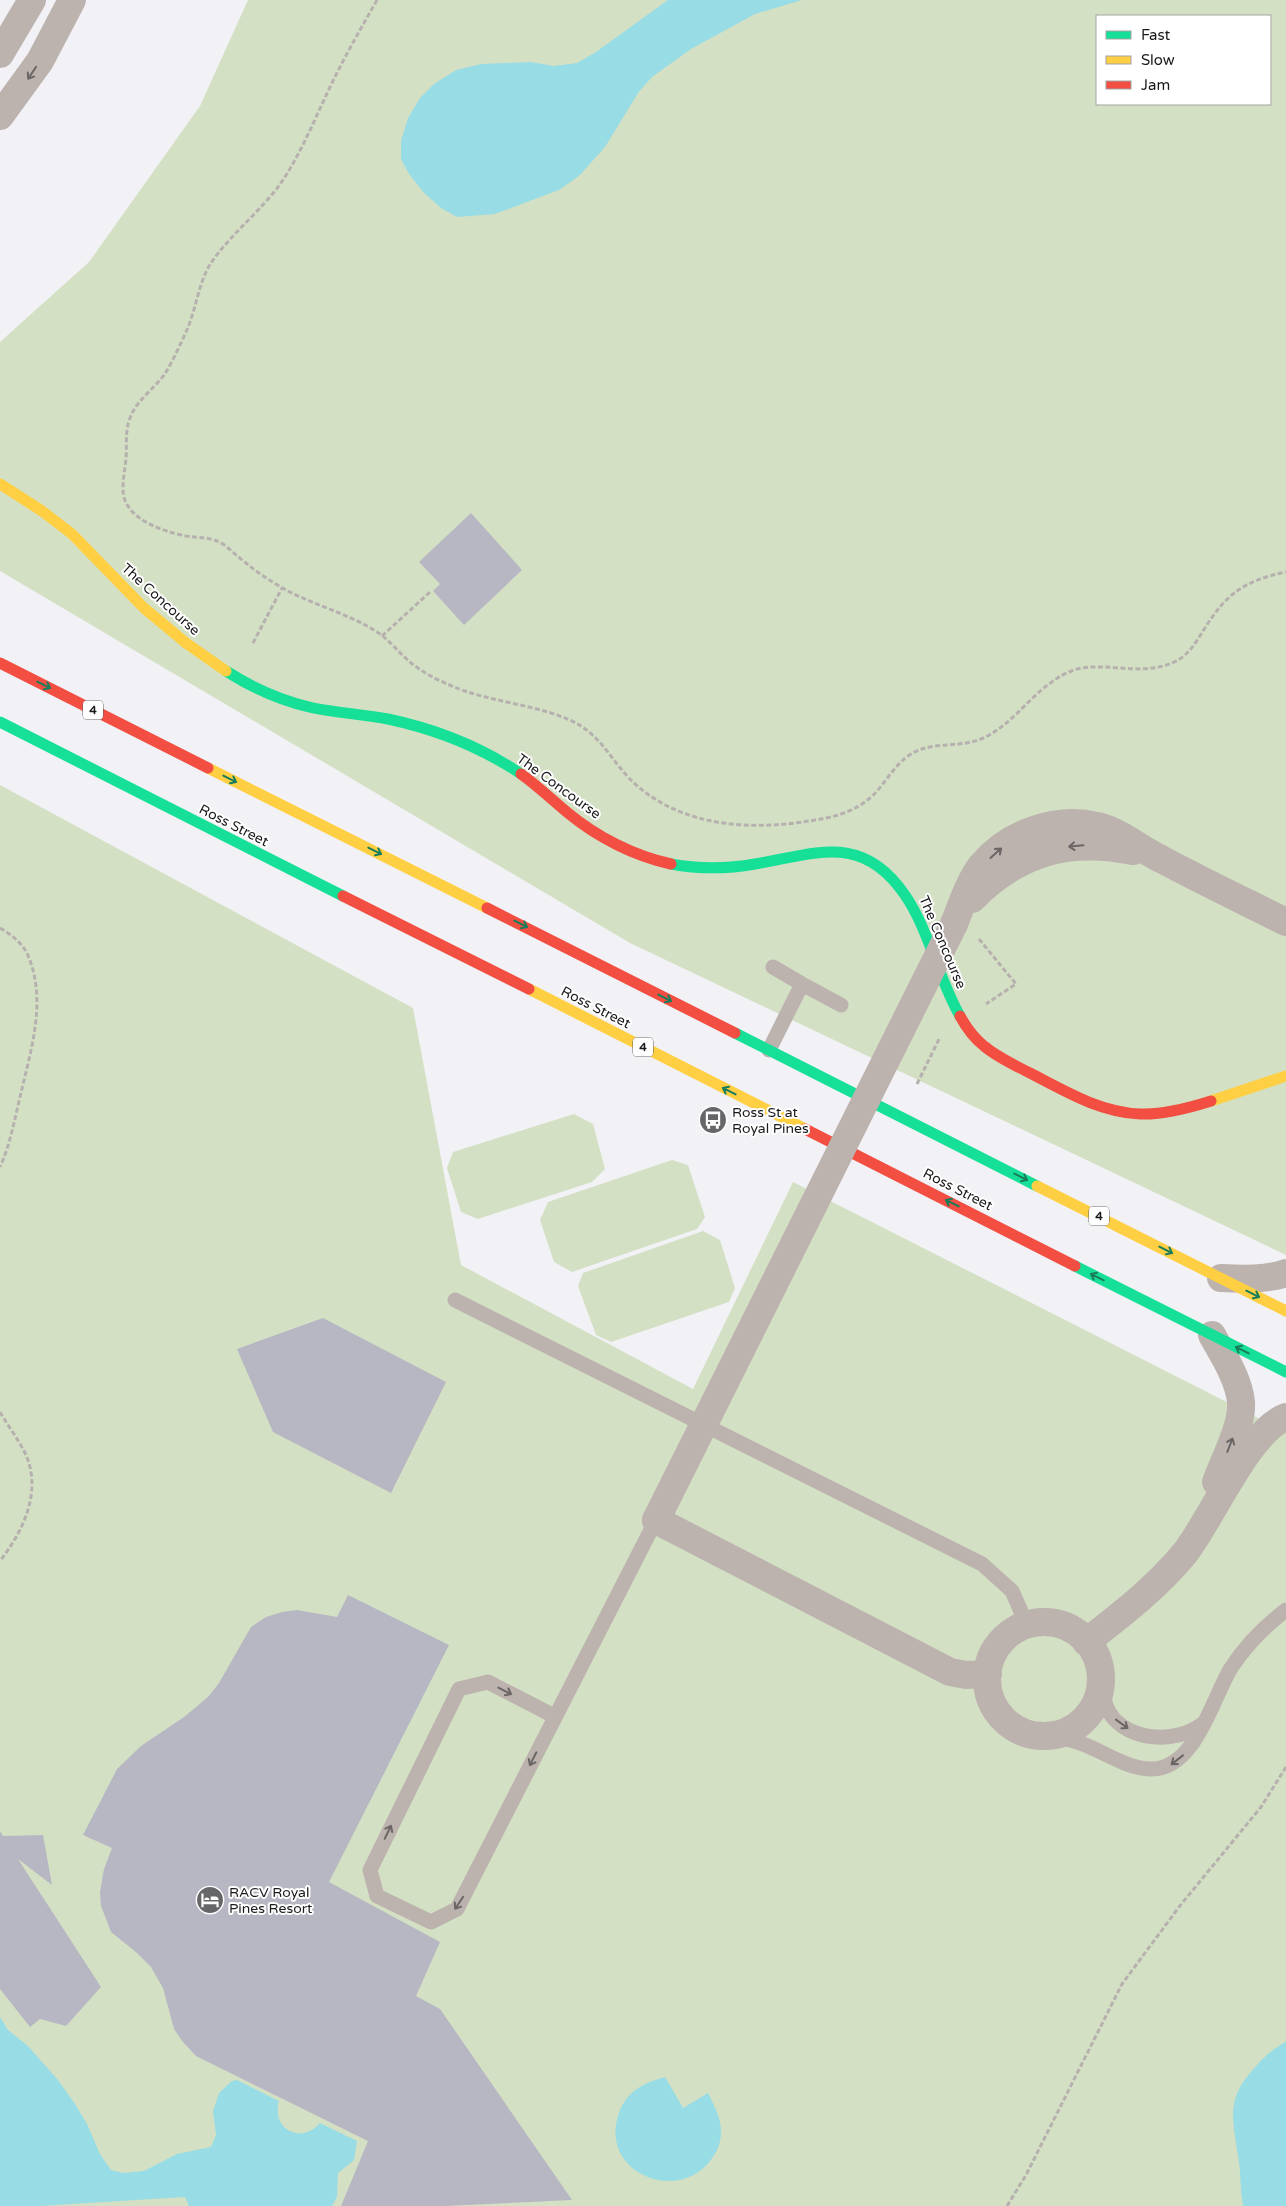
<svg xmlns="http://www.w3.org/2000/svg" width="1286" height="2206" font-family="'Varela Round',sans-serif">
<rect width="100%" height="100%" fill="#f2f2f6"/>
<path fill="#d4e0c4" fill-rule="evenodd" d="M 248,0 L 1286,0 L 1286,1255 L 630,943 L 0,571 L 0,342 L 89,262 L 200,106 ZM 1097,16 L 1270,16 L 1270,104 L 1097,104 Z
M 0,785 L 413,1008 L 461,1265 L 693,1389 L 793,1182 L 1286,1432 L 1286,2206 L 0,2206 Z
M 574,1114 L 593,1124 L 605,1169 L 592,1182 L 478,1219 L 461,1212 L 447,1168 L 453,1152 Z
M 672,1160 L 688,1165 L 705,1217 L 697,1229 L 572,1272 L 554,1262 L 540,1220 L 548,1202 Z
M 703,1231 L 720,1240 L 735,1288 L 729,1302 L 611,1342 L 596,1335 L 578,1286 L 583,1273 Z"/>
<path fill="#98dce5" d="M 668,0 L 802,0 L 755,14 L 691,49 L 652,77 L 638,93 L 605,147 L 579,176 L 559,190 L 495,214 L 457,217 L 441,208 L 424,193 L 409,174 L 401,159 L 401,141 L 408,118 L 420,98 L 434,84 L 456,70 L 481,64 L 531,62 L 554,66 L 577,63 L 596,52 Z
M 0,2017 L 8,2030 L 27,2045 L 58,2080 L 75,2104 L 87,2124 L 100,2154 L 111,2170 L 123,2173 L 144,2171 L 177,2154 L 211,2147 L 216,2135 L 213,2111 L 219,2093 L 232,2081 L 237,2080 L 279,2101 C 271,2129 301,2145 320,2123 L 357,2141 L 354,2160 L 338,2173 L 337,2197 L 332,2206 L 189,2206 L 185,2197 L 40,2206 L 0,2206 Z
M 1286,2042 L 1286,2206 L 1243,2206 C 1240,2189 1241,2173 1238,2156 C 1232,2116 1226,2098 1256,2066 C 1265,2056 1274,2048 1286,2042 Z
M 665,2077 L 683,2108 L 708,2093 C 714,2105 721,2118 721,2132 C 721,2141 718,2150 713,2157 C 681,2206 600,2174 618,2116 C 625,2092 643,2083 665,2077 Z"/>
<path fill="#b7b6c3" d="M 471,513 L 522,570 L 464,625 L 433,591 L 440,584 L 419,562 Z
M 323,1318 L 446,1382 L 391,1493 L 273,1432 L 237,1349 Z
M 348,1595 L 449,1645 L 329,1882 L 440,1942 L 416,1996 L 440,2009 L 572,2200 L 445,2206 L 341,2206 L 368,2141 L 196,2056 L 183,2042 L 174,2029 L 163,1988 L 151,1967 L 137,1953 L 111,1932 L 101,1906 L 100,1892 L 104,1869 L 112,1848 L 83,1835 L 117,1769 L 141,1746 L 184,1717 L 208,1697 L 219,1683 L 251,1627 L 266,1617 L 282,1612 L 297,1610 L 337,1617 Z
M 0,1831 L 3,1836 L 43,1835 L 52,1885 L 18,1859 L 101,1987 L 66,2026 L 40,2019 L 30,2027 L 0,1989 Z"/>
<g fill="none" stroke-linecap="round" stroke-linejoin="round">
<path stroke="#b6b1af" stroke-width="3" stroke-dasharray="5 2.5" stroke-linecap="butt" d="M 377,0 C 361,28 345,56 331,85 C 317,114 305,144 288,172 C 268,206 236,228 213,260 C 198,281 197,308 186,332 C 180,345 172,363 164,375 C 152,391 135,401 129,421 C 125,433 127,446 126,459 C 125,469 123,478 123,488 C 122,518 161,531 186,536 C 200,538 211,537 223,544 C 231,550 238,557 246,563 C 258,573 272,582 286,590 C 314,605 346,613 374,630 C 388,638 398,652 410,662 C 422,672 437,680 452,686 C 490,703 547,705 581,726 C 603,740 615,765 633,782 C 682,828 753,831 815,820 C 842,816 866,807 882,785 C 890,775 897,764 908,756 C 930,740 956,749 981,739 C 1017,724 1035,684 1074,670 C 1105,660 1144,679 1178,660 C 1190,653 1196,642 1203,631 C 1226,594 1243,581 1286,572
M 382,636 L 430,592
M 253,643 L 282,588
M 0,928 C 12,935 24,944 29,958 C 47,1003 30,1053 20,1097 C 14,1122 10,1145 0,1167
M 979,939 L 1016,984 L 986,1004
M 917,1084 L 940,1037
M 0,1412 C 8,1426 19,1440 26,1455 C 42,1493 23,1531 0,1561
M 1007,2206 L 1026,2175 L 1122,1984 L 1179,1907 L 1261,1807 L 1286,1767"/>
<path stroke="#bcb3af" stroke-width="15" d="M 802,984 L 841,1005
M 769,1050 L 802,984 L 773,967
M 455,1300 L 982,1564 L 1012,1591 L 1027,1625
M 1100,1682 C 1102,1692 1104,1703 1109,1712 C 1127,1742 1177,1744 1202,1724
M 554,1716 L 488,1682 L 459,1689 L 370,1870 L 377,1896 L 431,1922 L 457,1909 L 656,1520
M 1045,1736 C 1058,1737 1071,1739 1083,1744 C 1104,1752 1126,1768 1150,1769 C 1195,1771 1212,1699 1231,1668 C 1246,1645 1265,1626 1286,1610"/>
<path stroke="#bcb3af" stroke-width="28" d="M 0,54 L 32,0
M 0,116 L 40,61 L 72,0
M 972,899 C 1019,852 1068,838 1133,851
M 954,924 C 961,906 970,880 981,866 C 1008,833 1056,816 1097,826 C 1120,831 1140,849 1161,859 C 1202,881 1244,901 1286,922
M 1221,1278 C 1242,1279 1266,1280 1286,1273
M 1212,1335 C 1223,1355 1239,1379 1241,1402 C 1243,1425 1224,1460 1216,1482
M 656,1520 L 950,1672 L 966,1675 L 988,1674
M987 1679a57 57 0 1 1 114 0a57 57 0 1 1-114 0Z
M 1086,1642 C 1122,1614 1156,1588 1185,1553 C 1211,1520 1249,1430 1286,1417"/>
<path stroke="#16e098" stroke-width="11" d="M 226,671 C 251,687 279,700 309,707 C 335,713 362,714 388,719 C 435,729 481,747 521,774
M 0,722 L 343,896
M 671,864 C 698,869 727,869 755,864 C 816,854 862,832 905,895 C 930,932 938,978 960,1016
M 735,1033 L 1037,1186
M 1075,1266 L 1286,1372"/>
<path stroke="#ffcf43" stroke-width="11" d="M 0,484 L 42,511 L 72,534 L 144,608 L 186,643 L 226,671
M 208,768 L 487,908
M 529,989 L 805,1129
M 1211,1101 L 1286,1076
M 1037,1186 L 1286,1311"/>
<path stroke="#f24e42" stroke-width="11" d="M 0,663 L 208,768
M 521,774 C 538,786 552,800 568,813 C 597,837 634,856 671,864
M 343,896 L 529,989
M 487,908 L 735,1033
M 960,1016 C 966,1027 974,1038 984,1046 C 997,1057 1014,1065 1030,1073 C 1065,1091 1099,1112 1140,1114 C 1164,1115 1189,1108 1211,1101
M 805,1129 L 1075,1266"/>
<path stroke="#bcb3af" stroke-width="28" d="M 656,1520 L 954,924"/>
</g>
<defs><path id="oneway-shaft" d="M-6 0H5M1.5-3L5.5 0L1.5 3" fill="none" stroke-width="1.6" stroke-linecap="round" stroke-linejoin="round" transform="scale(1.25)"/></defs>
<g stroke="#6b6666">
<use href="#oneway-shaft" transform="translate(32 73) rotate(124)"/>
<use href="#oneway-shaft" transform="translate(1076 846) rotate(175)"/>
<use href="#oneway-shaft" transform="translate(996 853) rotate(-42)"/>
<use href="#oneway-shaft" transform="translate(1230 1445) rotate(-69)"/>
<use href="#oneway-shaft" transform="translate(505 1691) rotate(27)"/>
<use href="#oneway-shaft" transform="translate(1122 1724) rotate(36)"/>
<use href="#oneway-shaft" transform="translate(533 1759) rotate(117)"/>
<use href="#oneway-shaft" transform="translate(1177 1760) rotate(142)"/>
<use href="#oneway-shaft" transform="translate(388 1832) rotate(-64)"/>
<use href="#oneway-shaft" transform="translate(459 1903) rotate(124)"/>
</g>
<g stroke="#187d5a">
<use href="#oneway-shaft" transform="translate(44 685) rotate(27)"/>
<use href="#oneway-shaft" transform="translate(230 779) rotate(27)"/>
<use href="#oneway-shaft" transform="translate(375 851) rotate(27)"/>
<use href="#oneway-shaft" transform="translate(521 924) rotate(27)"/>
<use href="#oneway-shaft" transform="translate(665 998) rotate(27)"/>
<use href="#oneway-shaft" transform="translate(729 1091) rotate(-153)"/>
<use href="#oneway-shaft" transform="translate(1021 1177) rotate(27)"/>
<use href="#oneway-shaft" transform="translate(952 1203) rotate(-153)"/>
<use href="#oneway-shaft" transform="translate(1166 1250) rotate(27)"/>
<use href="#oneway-shaft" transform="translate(1097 1277) rotate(-153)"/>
<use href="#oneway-shaft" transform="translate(1253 1294) rotate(27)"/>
<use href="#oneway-shaft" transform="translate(1242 1350) rotate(-153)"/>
</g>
<defs>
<g id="bus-disc" transform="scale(1.4375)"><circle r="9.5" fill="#666668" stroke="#fff"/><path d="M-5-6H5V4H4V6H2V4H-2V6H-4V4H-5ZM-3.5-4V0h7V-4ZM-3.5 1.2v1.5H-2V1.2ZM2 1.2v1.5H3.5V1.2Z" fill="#fff"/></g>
<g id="hotel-disc" transform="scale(1.4375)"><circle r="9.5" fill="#666668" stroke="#fff"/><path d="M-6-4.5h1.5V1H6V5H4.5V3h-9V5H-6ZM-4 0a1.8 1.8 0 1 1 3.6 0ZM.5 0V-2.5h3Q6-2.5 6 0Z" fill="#fff"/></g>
</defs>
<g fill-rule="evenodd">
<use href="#bus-disc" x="713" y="1120"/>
<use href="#hotel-disc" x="210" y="1900"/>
</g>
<g text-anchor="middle" stroke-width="4" stroke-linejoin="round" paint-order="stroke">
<g fill="#fff" stroke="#5f5f60" stroke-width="1">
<rect x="83" y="700.5" width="20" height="19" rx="4"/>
<rect x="633" y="1037.5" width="20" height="19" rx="4"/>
<rect x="1089" y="1206.5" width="20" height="19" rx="4"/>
</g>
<g font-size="12" font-weight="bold" fill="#1a1a1c">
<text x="93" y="714">4</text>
<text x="643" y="1051">4</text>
<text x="1099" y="1220">4</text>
</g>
<g font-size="14" fill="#1a1a1c" stroke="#fff">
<text transform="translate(161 599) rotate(42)" y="5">The Concourse</text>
<text transform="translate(559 786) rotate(36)" y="5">The Concourse</text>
<text transform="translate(234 825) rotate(27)" y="5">Ross Street</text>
<text transform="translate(943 942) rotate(67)" y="5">The Concourse</text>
<text transform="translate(596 1007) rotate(27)" y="5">Ross Street</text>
<text transform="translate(958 1189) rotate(27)" y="5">Ross Street</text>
</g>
<g font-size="14" fill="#1a1a1c" stroke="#fff" text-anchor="start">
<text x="732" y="1117">Ross St at<tspan x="732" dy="16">Royal Pines</tspan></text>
<text x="229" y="1897">RACV Royal<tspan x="229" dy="16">Pines Resort</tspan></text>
</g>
</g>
<rect x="1096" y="15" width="175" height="90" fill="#ffffff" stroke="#a3a3a4"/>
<rect x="1106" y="31" width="25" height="8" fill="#16e098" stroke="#a3a3a4"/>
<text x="1141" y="40" font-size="15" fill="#1a1a1c">Fast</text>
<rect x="1106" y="56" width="25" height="8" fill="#ffcf43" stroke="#a3a3a4"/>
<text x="1141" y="65" font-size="15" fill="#1a1a1c">Slow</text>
<rect x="1106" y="81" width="25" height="8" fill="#f24e42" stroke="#a3a3a4"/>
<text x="1141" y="90" font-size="15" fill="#1a1a1c">Jam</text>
</svg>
